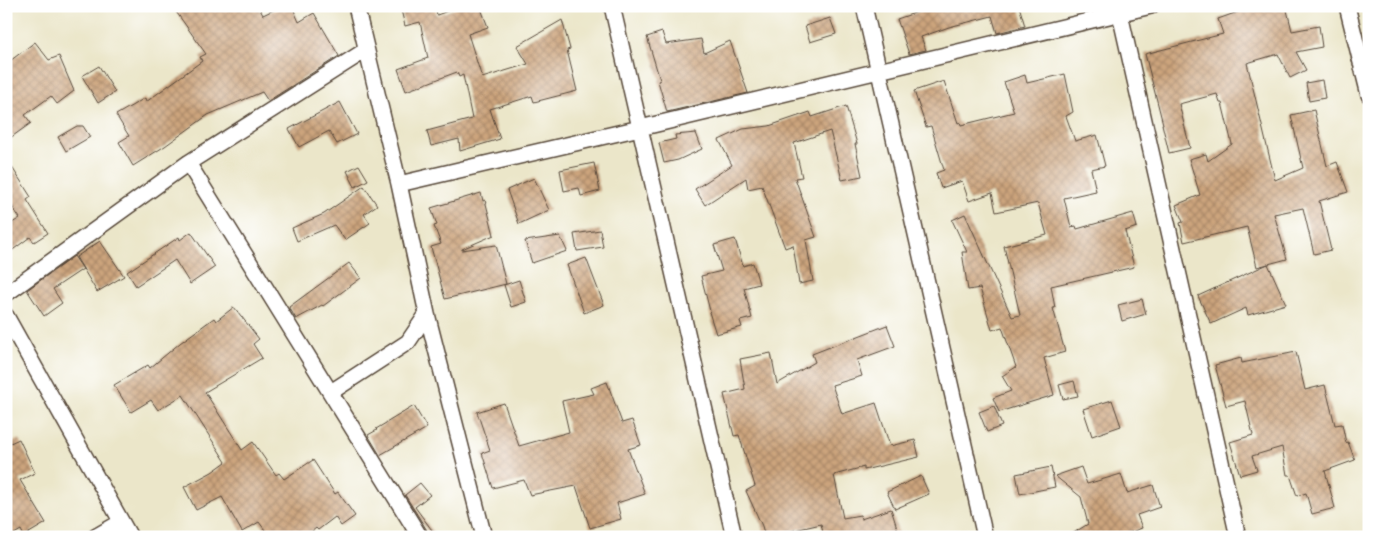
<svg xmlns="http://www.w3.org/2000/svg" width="1375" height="543" font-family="'Libre Bodoni',serif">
<defs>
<pattern id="building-cross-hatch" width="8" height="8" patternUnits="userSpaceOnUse" patternTransform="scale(1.25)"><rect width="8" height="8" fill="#cca47d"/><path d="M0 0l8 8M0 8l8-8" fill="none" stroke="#a78666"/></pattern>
</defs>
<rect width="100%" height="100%" fill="#fff"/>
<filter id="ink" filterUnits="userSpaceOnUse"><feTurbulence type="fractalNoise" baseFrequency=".02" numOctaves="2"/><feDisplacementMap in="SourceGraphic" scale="10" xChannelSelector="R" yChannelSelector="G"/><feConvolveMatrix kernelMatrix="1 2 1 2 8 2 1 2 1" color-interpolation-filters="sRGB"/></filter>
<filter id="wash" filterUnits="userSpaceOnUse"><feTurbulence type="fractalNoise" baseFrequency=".0096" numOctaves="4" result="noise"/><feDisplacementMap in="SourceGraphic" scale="20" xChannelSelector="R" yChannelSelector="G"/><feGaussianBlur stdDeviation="1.12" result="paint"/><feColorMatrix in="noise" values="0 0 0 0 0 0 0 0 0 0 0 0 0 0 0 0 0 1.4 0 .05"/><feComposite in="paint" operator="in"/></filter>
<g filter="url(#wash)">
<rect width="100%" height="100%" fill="#ebe6c9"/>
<g id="blocks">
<path fill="url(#building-cross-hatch)" d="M 172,6 L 258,6 L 263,15 L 282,6 L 292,6 L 299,22 L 314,13 L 339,56 L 268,101 L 262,92 L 208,115 L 165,146 L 133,166 L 119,142 L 129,136 L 116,115 L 145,98 L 146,102 L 202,61 L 200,57 L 206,54 Z
M 420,6 L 435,6 L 437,15 L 461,6 L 480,6 L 488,27 L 468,34 L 482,78 L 528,64 L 517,46 L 562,20 L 570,49 L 567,50 L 577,91 L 534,102 L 532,96 L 490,109 L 500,139 L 460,151 L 459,139 L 431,146 L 427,131 L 472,119 L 463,75 L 459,77 L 457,72 L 406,91 L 398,69 L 428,58 L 420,22 L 405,26 L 401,10 Z
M 935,6 L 1019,6 L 1025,26 L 997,33 L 992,16 L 949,27 L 921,37 L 926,50 L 909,54 L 897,19 Z
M 1266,6 L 1286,6 L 1292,31 L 1319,26 L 1322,47 L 1296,52 L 1306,70 L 1290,78 L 1278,54 L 1247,63 L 1275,180 L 1303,168 L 1291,115 L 1314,110 L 1327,166 L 1337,162 L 1348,192 L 1319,201 L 1331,250 L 1314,254 L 1303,208 L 1274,214 L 1287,259 L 1257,267 L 1247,227 L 1184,242 L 1180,223 L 1183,222 L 1176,205 L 1200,195 L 1189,159 L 1206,154 L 1208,161 L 1232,144 L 1222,103 L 1220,103 L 1217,94 L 1179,104 L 1190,148 L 1169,153 L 1162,124 L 1163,124 L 1145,54 L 1223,34 L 1218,19 L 1249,8 L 1250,10 Z
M 830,18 L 836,34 L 810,42 L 805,26 Z
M 662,32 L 666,44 L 701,39 L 704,53 L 730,41 L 748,93 L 667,112 L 658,81 L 660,80 L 647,37 Z
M 35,42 L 49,60 L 59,56 L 74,91 L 57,104 L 51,96 L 25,115 L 31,123 L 6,141 L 6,64 Z
M 99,66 L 115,92 L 98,103 L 82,76 Z
M 1065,74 L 1073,112 L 1066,116 L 1075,141 L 1097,135 L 1105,166 L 1091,169 L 1096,191 L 1064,198 L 1071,227 L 1076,226 L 1077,229 L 1133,213 L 1137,227 L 1125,231 L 1134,267 L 1051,286 L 1055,308 L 1053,308 L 1065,352 L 1044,358 L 1054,395 L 999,412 L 993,398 L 1011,391 L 1002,376 L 1016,367 L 1002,327 L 992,330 L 980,288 L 968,290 L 962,252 L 967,252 L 952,220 L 965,214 L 1012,317 L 1020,315 L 1004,246 L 1047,235 L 1038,203 L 996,212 L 992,193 L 969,201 L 962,181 L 941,188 L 936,173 L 944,170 L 931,126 L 926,127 L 914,91 L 944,81 L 958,123 L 960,122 L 961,125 L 1014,112 L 1004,82 L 1025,75 L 1027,83 Z
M 1322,80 L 1325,98 L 1309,101 L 1306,83 Z
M 340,102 L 357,134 L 337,144 L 329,131 L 299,147 L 289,129 Z
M 846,106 L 857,144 L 855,144 L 862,176 L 842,180 L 830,131 L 794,143 L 802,177 L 795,178 L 816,237 L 806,240 L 813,281 L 799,284 L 793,245 L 785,248 L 762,186 L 748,189 L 746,178 L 705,205 L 695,189 L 732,165 L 719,140 L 743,129 L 769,126 L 810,112 L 812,117 Z
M 77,126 L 83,126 L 90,137 L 66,151 L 58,137 Z
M 696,133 L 702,149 L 678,160 L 664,163 L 659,143 L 676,139 L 675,135 Z
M 6,158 L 31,197 L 27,200 L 48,233 L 34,242 L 30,237 L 6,255 L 6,227 L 20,218 L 6,198 Z
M 594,163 L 600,191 L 581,196 L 579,188 L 564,191 L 560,170 Z
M 359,165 L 368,180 L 355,187 L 347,171 Z
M 534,178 L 549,210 L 519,224 L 507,190 Z
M 364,186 L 377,205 L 364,214 L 370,223 L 345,240 L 334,225 L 297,241 L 292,228 L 324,214 Z
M 481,193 L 483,201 L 485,200 L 494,235 L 462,249 L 462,250 L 496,245 L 506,284 L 445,299 L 431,247 L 441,244 L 434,226 L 437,225 L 431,208 Z
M 600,230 L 603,247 L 577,251 L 574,234 Z
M 191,232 L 215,267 L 190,284 L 175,260 L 136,286 L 127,272 L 179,237 L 180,240 Z
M 560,236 L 567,251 L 532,263 L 525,241 Z
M 735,239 L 743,266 L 753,263 L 759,284 L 744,288 L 752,318 L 740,321 L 742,327 L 716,334 L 709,312 L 710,311 L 701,276 L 722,271 L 714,245 Z
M 100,241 L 124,276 L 97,292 L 76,257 Z
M 74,256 L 83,269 L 53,289 L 62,303 L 44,316 L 27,290 Z
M 586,258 L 604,305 L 584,313 L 567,265 Z
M 349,263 L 361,278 L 323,306 L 322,305 L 296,319 L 289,307 Z
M 1268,264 L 1286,304 L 1248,315 L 1246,308 L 1211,324 L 1198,296 Z
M 519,280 L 526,302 L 511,307 L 504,285 Z
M 1142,299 L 1146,314 L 1122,321 L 1118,305 Z
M 234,307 L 259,339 L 253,344 L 262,358 L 205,392 L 242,450 L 253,442 L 276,475 L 279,473 L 284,479 L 313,460 L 335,494 L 338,492 L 355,516 L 341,526 L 335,517 L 318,530 L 316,528 L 305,537 L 270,537 L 259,522 L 242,532 L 222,497 L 196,510 L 184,487 L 212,472 L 226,462 L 183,395 L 158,410 L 151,400 L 131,412 L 114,385 L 148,365 L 150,368 L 180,343 L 214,318 L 216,321 Z
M 887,325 L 895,346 L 857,360 L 862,376 L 832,385 L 842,414 L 876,403 L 890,446 L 915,440 L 919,457 L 864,470 L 864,467 L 834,475 L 843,518 L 860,515 L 861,519 L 891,509 L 900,537 L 824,537 L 821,524 L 765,537 L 762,526 L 746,491 L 755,486 L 739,435 L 734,436 L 724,394 L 745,389 L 740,359 L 771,353 L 777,384 L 815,362 L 812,354 Z
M 1296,352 L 1305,390 L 1325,385 L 1335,425 L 1342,424 L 1346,443 L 1348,442 L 1355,460 L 1325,471 L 1335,508 L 1312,514 L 1306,493 L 1297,496 L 1290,475 L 1287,475 L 1282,447 L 1252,456 L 1257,470 L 1240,475 L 1230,442 L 1253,435 L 1245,401 L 1226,406 L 1215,365 L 1241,358 L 1242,363 Z
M 1074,381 L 1078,396 L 1063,399 L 1059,385 Z
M 607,382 L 622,423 L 632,420 L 641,445 L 628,449 L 645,494 L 617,503 L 621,519 L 590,528 L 576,486 L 530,495 L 524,480 L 493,488 L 482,453 L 490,450 L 477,412 L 504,403 L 519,446 L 569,432 L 562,401 L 594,394 L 591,388 Z
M 1112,400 L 1121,426 L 1092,436 L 1083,409 Z
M 414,406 L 427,428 L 380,455 L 368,435 L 377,430 L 376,429 Z
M 994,406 L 1002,426 L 987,432 L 979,412 Z
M 19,439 L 35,473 L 20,480 L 46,523 L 24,536 L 21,530 L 9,537 L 6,537 L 6,445 Z
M 1051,467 L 1055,487 L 1020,494 L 1016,474 Z
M 1081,467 L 1087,484 L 1121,474 L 1127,493 L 1153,485 L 1160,507 L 1137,515 L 1142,528 L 1118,537 L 1067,537 L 1088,524 L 1081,497 L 1055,476 Z
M 921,476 L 929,494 L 895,509 L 887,492 Z
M 420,483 L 430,495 L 415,507 L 437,537 L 429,537 L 428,532 L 405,495 Z"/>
</g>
</g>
<g filter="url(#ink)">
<use href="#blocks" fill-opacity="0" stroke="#554638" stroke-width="1"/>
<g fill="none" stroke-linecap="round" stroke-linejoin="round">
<g stroke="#554638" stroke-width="18">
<path id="minor" d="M 356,6 L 399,184 L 427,314 L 484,537
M 612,6 L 734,537
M 864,6 L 985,537
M 1347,6 L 1369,95
M 1120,14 L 1238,537
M 188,163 L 420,537
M 399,184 L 640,128 L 1151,6
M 6,294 L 188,163 L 366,50
M 6,316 L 130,537
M 331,392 L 408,342 L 427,314
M 95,537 L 121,522"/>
</g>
<use href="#minor" stroke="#fff" stroke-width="15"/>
</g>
</g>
<rect width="1375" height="543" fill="none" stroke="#fff" stroke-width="25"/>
</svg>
